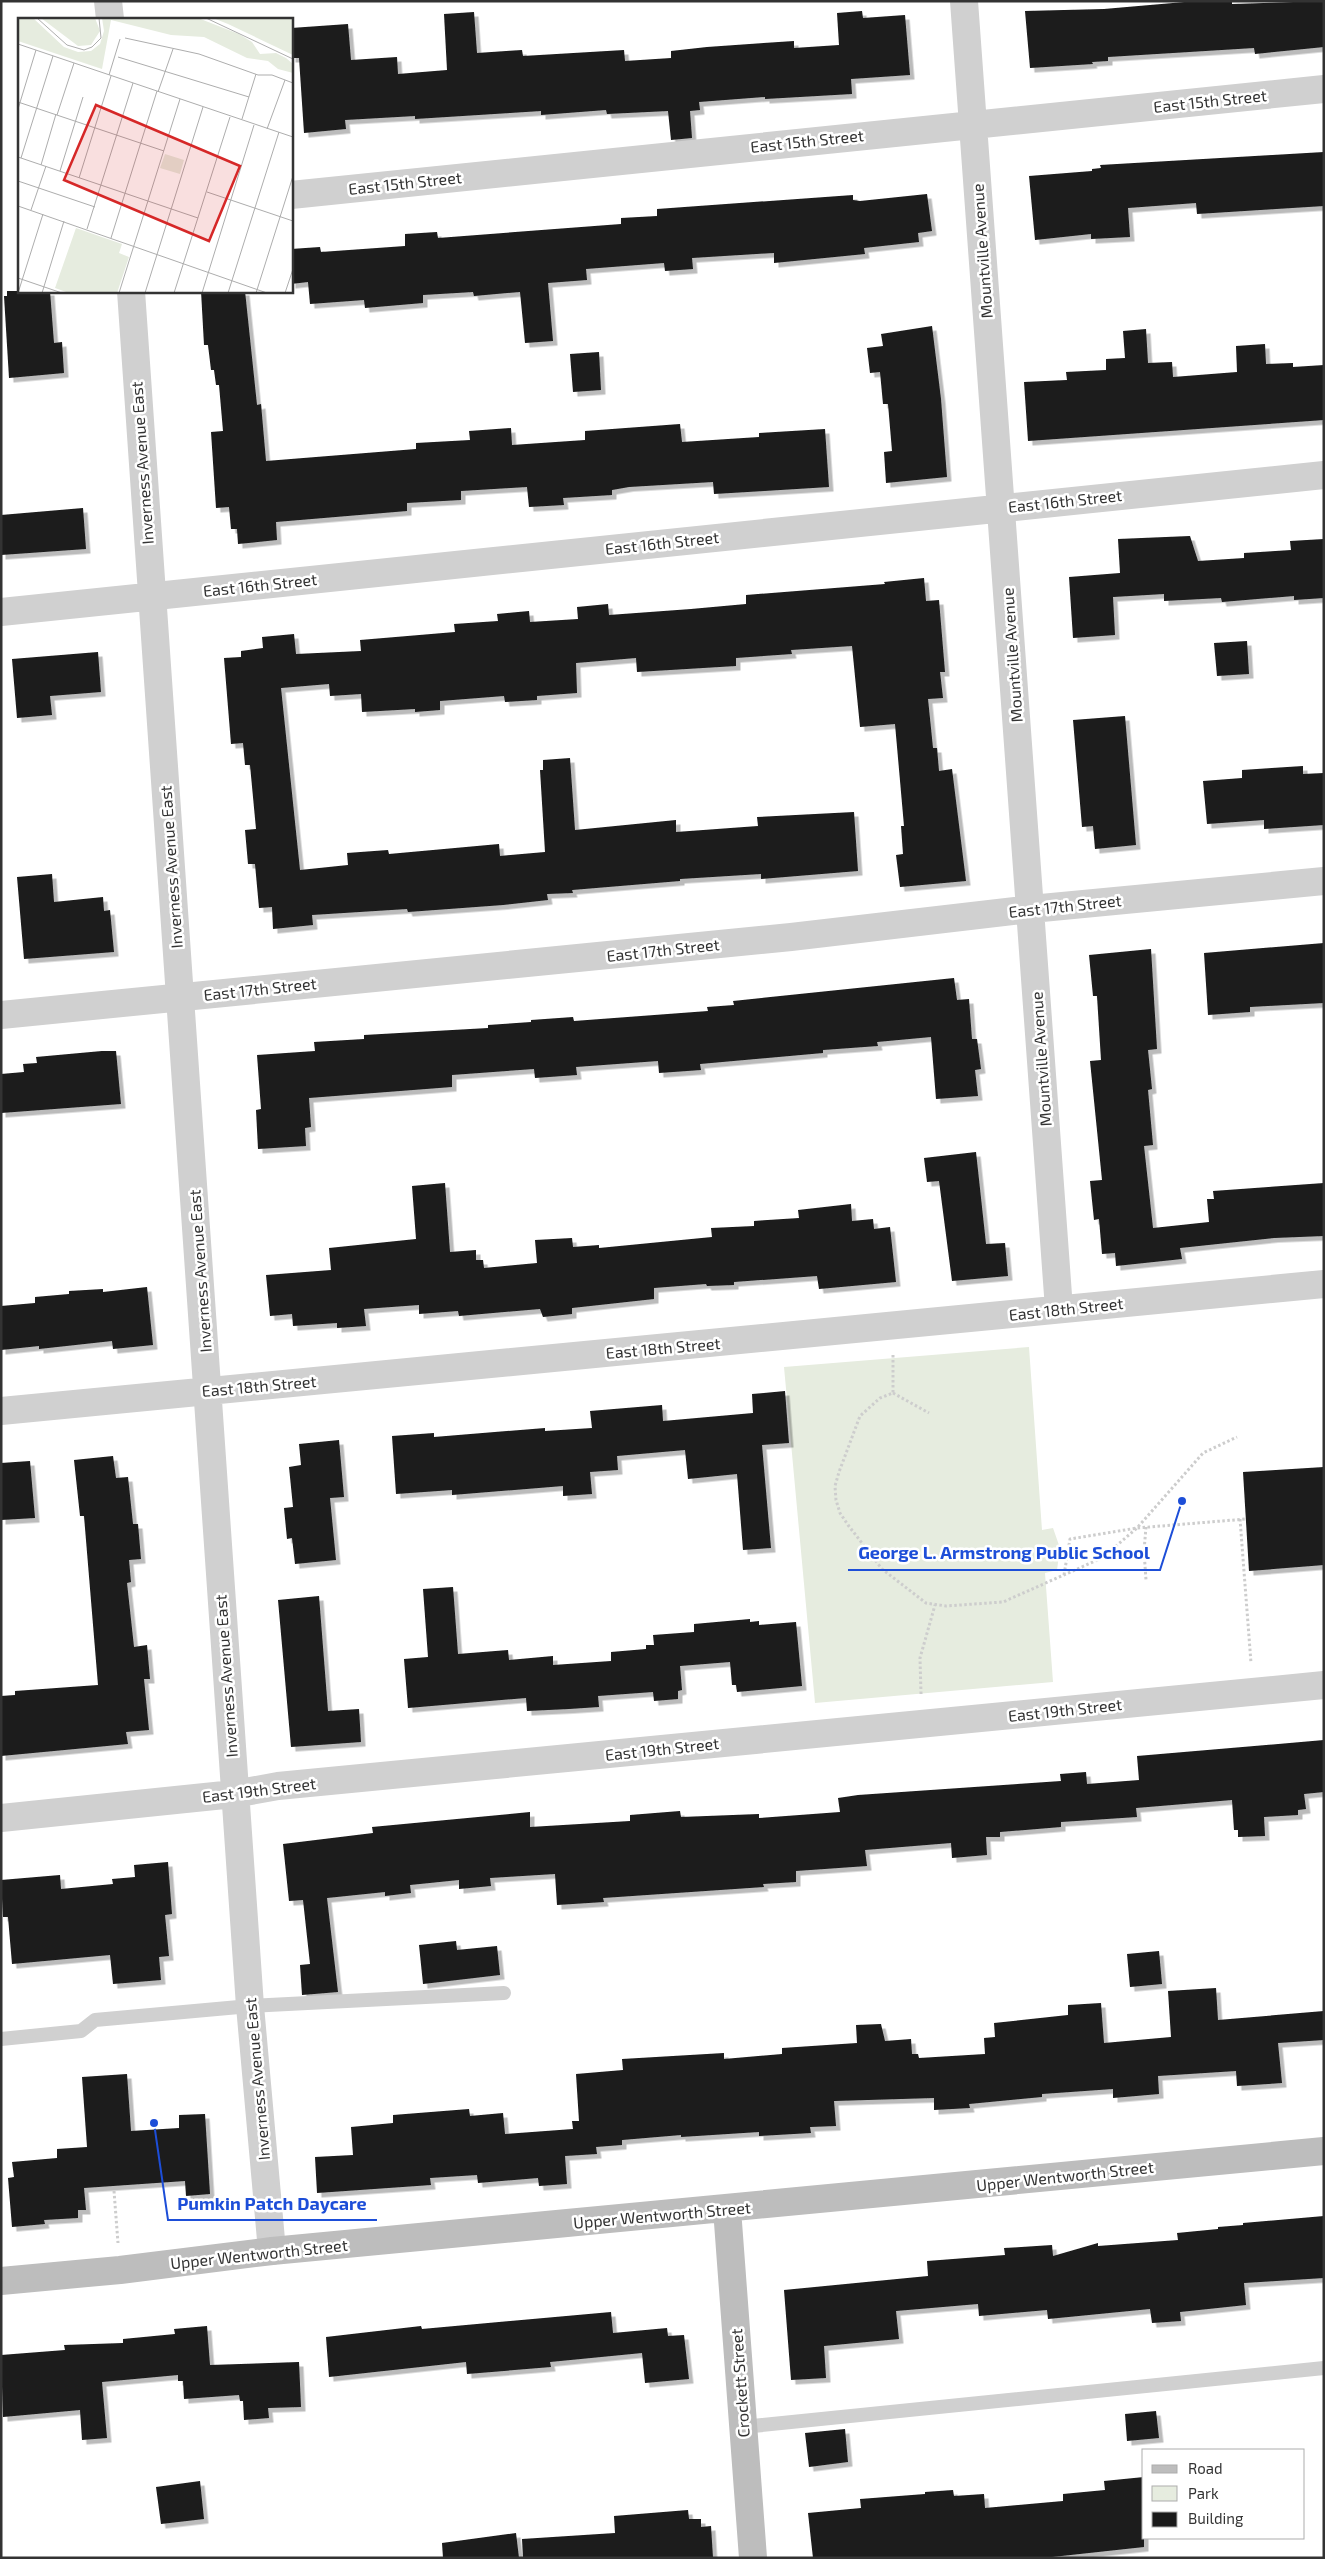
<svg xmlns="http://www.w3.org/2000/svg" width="1325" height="2559" font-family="'Exo 2',sans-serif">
<defs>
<filter id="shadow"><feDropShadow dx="4.5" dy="4.5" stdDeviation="0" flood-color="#0004"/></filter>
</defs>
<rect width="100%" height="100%" fill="#fff"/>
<path fill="#e6ecdf" d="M 1029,1347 L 1042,1530 L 1053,1528 L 1060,1548 L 1057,1570 L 1045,1573 L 1053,1682 L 815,1703 L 784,1367 Z"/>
<path fill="#1a1a1a" filter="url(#shadow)" d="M 1196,1 L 1232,1 L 1232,4 L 1324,1 L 1324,47 L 1255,54 L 1254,48 L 1108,57 L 1108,61 L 1092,62 L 1093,64 L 1030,68 L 1025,11 L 1104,9 Z
M 862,11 L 863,18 L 905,15 L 910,75 L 851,79 L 852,94 L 765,99 L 765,97 L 699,102 L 700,110 L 690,111 L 692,138 L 671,140 L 668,111 L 607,114 L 606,110 L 541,115 L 541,111 L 415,119 L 415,116 L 345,120 L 346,129 L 304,133 L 299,58 L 291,58 L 291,28 L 348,24 L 351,60 L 397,57 L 398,74 L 447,70 L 444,14 L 474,12 L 477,53 L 522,50 L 523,56 L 624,50 L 625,61 L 671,58 L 671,51 L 707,47 L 794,41 L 794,48 L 839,45 L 837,13 Z
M 1324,152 L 1324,206 L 1197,214 L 1196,203 L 1128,208 L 1130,237 L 1091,239 L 1091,234 L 1035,240 L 1029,176 L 1092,171 L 1092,169 L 1101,168 L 1100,165 Z
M 927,194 L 932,231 L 918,233 L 919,242 L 864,248 L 865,254 L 774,263 L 774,253 L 692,258 L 693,269 L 665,271 L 664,263 L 586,269 L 587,280 L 548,283 L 553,341 L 525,343 L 520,292 L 474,296 L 473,292 L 423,295 L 423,303 L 365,308 L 364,300 L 310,304 L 308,282 L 291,284 L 291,249 L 320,247 L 321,252 L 405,246 L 405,234 L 437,232 L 438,238 L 621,224 L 621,218 L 657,216 L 657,209 L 853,195 L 853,200 L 860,201 Z
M 7,291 L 50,291 L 54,343 L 62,342 L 64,373 L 9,378 L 4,296 L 7,296 Z
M 201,291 L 245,291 L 257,405 L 261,404 L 266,461 L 416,449 L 416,443 L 470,440 L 469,431 L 511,428 L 512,445 L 585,440 L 585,431 L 680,424 L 682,442 L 759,437 L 759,433 L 825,429 L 829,487 L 714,494 L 713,482 L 629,487 L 612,490 L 612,495 L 563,498 L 564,505 L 529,507 L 527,487 L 461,491 L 461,500 L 407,503 L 407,511 L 276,522 L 277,540 L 238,544 L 237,529 L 231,529 L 229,507 L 216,508 L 211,432 L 223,431 L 219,385 L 216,385 L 214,370 L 211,370 L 208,345 L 204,345 Z
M 932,326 L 941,399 L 947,477 L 886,483 L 884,452 L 892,451 L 888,404 L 883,404 L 880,372 L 870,373 L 867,348 L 883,346 L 881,334 Z
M 1146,329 L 1148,363 L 1172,362 L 1173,377 L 1237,372 L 1236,346 L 1265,344 L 1266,364 L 1293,363 L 1293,367 L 1324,365 L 1324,420 L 1028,441 L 1024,382 L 1067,380 L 1066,372 L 1106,370 L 1106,359 L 1125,358 L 1123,331 Z
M 599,352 L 601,390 L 573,392 L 570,354 Z
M 83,508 L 86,549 L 1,555 L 1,515 Z
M 1190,536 L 1198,561 L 1244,558 L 1244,553 L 1291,550 L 1290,541 L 1324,539 L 1324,598 L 1294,600 L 1294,596 L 1222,602 L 1221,598 L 1164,601 L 1164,594 L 1113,597 L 1115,635 L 1073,638 L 1069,577 L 1120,573 L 1118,539 Z
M 924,578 L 926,601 L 939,600 L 945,672 L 940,672 L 943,698 L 928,699 L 933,748 L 937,748 L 939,771 L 952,769 L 966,881 L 900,887 L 896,855 L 903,854 L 901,826 L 904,826 L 895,724 L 860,727 L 852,646 L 791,650 L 792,654 L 736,658 L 736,666 L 637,672 L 636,658 L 576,663 L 577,693 L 537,696 L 537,700 L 505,702 L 504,696 L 440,701 L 440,710 L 415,712 L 415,709 L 362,712 L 361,694 L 330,696 L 329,684 L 281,688 L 300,870 L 348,865 L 347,853 L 388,850 L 389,854 L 499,844 L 500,856 L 545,852 L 540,770 L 543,770 L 543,760 L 570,758 L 575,830 L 676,820 L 676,832 L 758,826 L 757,817 L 854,812 L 858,871 L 761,879 L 761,874 L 680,879 L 680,881 L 572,890 L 573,893 L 547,894 L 548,900 L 503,905 L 408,912 L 407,909 L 312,915 L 313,925 L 273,929 L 272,907 L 259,908 L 255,864 L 248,864 L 245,830 L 256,829 L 250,765 L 245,765 L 243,743 L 231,744 L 224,658 L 241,657 L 241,651 L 263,648 L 262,637 L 294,634 L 296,654 L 361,651 L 360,640 L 455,632 L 454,624 L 498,621 L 497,614 L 529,611 L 530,622 L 578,619 L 577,607 L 608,604 L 609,615 L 691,609 L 746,604 L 746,595 L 885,584 L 884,582 Z
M 1247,641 L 1249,674 L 1217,676 L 1214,643 Z
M 98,652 L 101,692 L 50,696 L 52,715 L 17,718 L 12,659 Z
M 1125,716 L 1136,845 L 1095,849 L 1093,826 L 1082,827 L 1073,720 Z
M 1303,766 L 1303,774 L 1324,773 L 1324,825 L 1264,829 L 1264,820 L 1207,824 L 1203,781 L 1242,778 L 1242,770 Z
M 52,874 L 54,902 L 103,897 L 104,911 L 110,910 L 114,952 L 24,959 L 17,877 Z
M 1324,943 L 1324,1003 L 1250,1007 L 1250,1012 L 1208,1015 L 1204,953 Z
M 1151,949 L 1157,1049 L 1148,1050 L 1152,1089 L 1148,1090 L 1153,1145 L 1144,1146 L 1153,1228 L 1209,1222 L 1207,1199 L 1214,1199 L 1213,1191 L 1324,1183 L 1324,1236 L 1274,1238 L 1180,1248 L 1182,1259 L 1116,1266 L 1115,1253 L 1102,1254 L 1099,1219 L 1094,1220 L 1090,1181 L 1102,1180 L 1090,1061 L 1101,1060 L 1097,996 L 1093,996 L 1089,955 Z
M 954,978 L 957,1000 L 969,999 L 972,1039 L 977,1039 L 981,1069 L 975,1070 L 978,1096 L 936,1099 L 931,1037 L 877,1042 L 878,1046 L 823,1050 L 823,1053 L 700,1064 L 701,1070 L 659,1073 L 658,1061 L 576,1067 L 577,1075 L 535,1078 L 534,1069 L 452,1075 L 452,1087 L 309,1098 L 311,1127 L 305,1128 L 306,1146 L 258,1149 L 256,1110 L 261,1109 L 257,1055 L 315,1051 L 314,1042 L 364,1039 L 364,1035 L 488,1028 L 488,1025 L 531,1022 L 531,1020 L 573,1017 L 574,1021 L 708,1011 L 707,1007 L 734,1005 L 733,1001 Z
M 102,1051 L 116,1051 L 121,1104 L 1,1113 L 1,1074 L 24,1072 L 23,1064 L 37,1063 L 36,1057 Z
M 976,1152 L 986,1244 L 1005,1243 L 1008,1276 L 952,1281 L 939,1181 L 927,1182 L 924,1158 Z
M 445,1183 L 450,1252 L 476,1250 L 476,1260 L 483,1260 L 484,1268 L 537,1263 L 535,1240 L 572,1238 L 573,1247 L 599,1245 L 599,1248 L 712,1237 L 711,1228 L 754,1226 L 754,1221 L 799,1218 L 798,1210 L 851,1204 L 852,1221 L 873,1219 L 874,1229 L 890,1227 L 896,1282 L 819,1289 L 817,1276 L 734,1282 L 734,1285 L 707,1286 L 706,1284 L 654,1288 L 654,1299 L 572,1308 L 572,1314 L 543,1317 L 540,1309 L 459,1316 L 458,1311 L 419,1314 L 419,1305 L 364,1309 L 366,1326 L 337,1328 L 337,1323 L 293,1326 L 292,1314 L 270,1316 L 266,1275 L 331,1270 L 329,1248 L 416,1239 L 412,1186 Z
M 147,1287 L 153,1345 L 113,1349 L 112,1341 L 39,1349 L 39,1346 L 1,1350 L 1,1306 L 35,1303 L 35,1297 L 69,1294 L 69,1291 L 103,1289 L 103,1292 Z
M 785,1391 L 789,1443 L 762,1445 L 771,1548 L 743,1550 L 737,1474 L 688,1479 L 685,1450 L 617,1456 L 618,1470 L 590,1472 L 592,1494 L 563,1496 L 563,1486 L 452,1495 L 452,1490 L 396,1494 L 392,1436 L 434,1433 L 434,1437 L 545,1428 L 545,1431 L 592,1428 L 590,1411 L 662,1405 L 663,1421 L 753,1413 L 752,1394 Z
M 339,1440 L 344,1497 L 330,1498 L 336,1560 L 295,1564 L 292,1538 L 287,1539 L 284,1508 L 293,1507 L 289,1467 L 301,1465 L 299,1444 Z
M 113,1456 L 116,1478 L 128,1477 L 133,1524 L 138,1524 L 141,1559 L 129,1560 L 131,1582 L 127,1583 L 134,1647 L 147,1645 L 150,1679 L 144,1679 L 149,1730 L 126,1732 L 128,1744 L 1,1756 L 1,1696 L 15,1695 L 15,1691 L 98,1685 L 84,1516 L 80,1516 L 74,1460 Z
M 30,1461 L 35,1518 L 1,1520 L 1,1463 Z
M 1324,1467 L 1324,1565 L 1249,1571 L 1243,1472 Z
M 453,1587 L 458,1654 L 508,1650 L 509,1660 L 553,1656 L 553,1665 L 611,1661 L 611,1652 L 646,1649 L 646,1645 L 654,1645 L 653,1635 L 694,1632 L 694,1624 L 750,1619 L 750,1622 L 759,1621 L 759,1625 L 796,1622 L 802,1686 L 737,1692 L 736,1685 L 732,1685 L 730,1662 L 680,1666 L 682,1690 L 678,1691 L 678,1699 L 654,1701 L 653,1692 L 598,1696 L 599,1707 L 569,1709 L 527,1711 L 526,1698 L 408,1708 L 404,1659 L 428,1657 L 423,1589 Z
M 319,1596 L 328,1711 L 359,1709 L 361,1742 L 291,1747 L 278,1600 Z
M 1324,1740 L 1324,1792 L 1304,1794 L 1306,1809 L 1298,1810 L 1298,1815 L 1264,1817 L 1265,1836 L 1238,1837 L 1238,1830 L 1234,1830 L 1232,1800 L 1136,1808 L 1137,1817 L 1061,1822 L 1061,1827 L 1000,1832 L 1000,1837 L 986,1837 L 987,1855 L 952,1858 L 951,1843 L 865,1850 L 867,1866 L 796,1871 L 796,1882 L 763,1884 L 764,1887 L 603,1898 L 604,1902 L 557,1905 L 555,1874 L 490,1878 L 491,1886 L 459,1889 L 459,1880 L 410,1885 L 411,1893 L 385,1896 L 385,1892 L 327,1898 L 338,1992 L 302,1995 L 300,1965 L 310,1964 L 303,1900 L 289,1901 L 283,1844 L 373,1833 L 372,1827 L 530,1812 L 530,1827 L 630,1821 L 630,1815 L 680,1811 L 681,1817 L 759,1814 L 759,1818 L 840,1812 L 838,1798 L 858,1795 L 1061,1781 L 1060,1774 L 1086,1772 L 1087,1784 L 1139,1780 L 1137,1756 Z
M 168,1862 L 172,1914 L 165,1915 L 169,1956 L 159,1957 L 161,1980 L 113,1984 L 110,1955 L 12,1964 L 8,1917 L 3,1917 L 1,1880 L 60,1875 L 61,1889 L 113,1884 L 112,1879 L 135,1877 L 134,1865 Z
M 456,1941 L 457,1950 L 497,1946 L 500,1975 L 423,1984 L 419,1945 Z
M 1159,1951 L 1162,1984 L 1130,1987 L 1127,1954 Z
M 1216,1988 L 1218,2020 L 1324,2011 L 1324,2040 L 1278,2043 L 1282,2083 L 1237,2086 L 1236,2071 L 1158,2076 L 1159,2094 L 1113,2098 L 1113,2089 L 1042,2094 L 1042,2097 L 969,2104 L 970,2108 L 934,2110 L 934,2098 L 834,2101 L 836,2126 L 810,2127 L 811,2133 L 759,2136 L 759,2132 L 681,2137 L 681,2135 L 622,2140 L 622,2145 L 596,2147 L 597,2154 L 565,2156 L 567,2184 L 539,2186 L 538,2178 L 478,2183 L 477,2175 L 430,2178 L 431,2185 L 317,2193 L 315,2157 L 353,2155 L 351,2127 L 393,2123 L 393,2115 L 469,2109 L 470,2116 L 503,2113 L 505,2134 L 573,2129 L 572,2121 L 579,2121 L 576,2074 L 623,2070 L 622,2059 L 724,2053 L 724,2059 L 782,2054 L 782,2048 L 857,2043 L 856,2025 L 881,2024 L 885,2041 L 911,2039 L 912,2054 L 918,2054 L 919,2058 L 985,2054 L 984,2038 L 995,2037 L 994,2023 L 1068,2015 L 1068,2005 L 1101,2003 L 1104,2043 L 1171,2037 L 1168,1991 Z
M 127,2074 L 131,2131 L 179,2128 L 179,2115 L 205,2114 L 210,2194 L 186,2196 L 185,2181 L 84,2188 L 86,2210 L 78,2210 L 78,2218 L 44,2220 L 45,2224 L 12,2227 L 8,2178 L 14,2177 L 12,2162 L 57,2158 L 57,2149 L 87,2147 L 82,2077 Z
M 1324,2216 L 1324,2278 L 1244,2283 L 1246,2305 L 1180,2312 L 1181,2321 L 1152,2323 L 1150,2309 L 1048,2319 L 1047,2310 L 979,2316 L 978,2304 L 896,2311 L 899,2339 L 824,2346 L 826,2378 L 791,2380 L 784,2290 L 928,2276 L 927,2261 L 1005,2255 L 1004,2248 L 1052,2245 L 1053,2256 L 1098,2243 L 1098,2246 L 1178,2240 L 1177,2233 L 1218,2229 L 1218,2227 L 1243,2225 L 1243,2223 Z
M 611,2312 L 613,2333 L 667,2328 L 668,2336 L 684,2335 L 689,2379 L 645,2383 L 642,2353 L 550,2362 L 551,2367 L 467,2374 L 466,2362 L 329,2377 L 326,2337 L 421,2326 L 422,2329 Z
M 207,2326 L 210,2365 L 299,2362 L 301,2407 L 268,2408 L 269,2418 L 244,2420 L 243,2401 L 240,2401 L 239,2395 L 184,2399 L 183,2381 L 178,2381 L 178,2375 L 102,2382 L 107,2438 L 82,2440 L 80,2410 L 3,2417 L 1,2355 L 65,2350 L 64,2345 L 123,2343 L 123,2339 L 175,2334 L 174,2329 Z
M 1156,2411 L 1159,2438 L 1127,2441 L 1125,2414 Z
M 845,2429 L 848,2462 L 809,2467 L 805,2433 Z
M 1144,2477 L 1144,2547 L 1043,2558 L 813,2558 L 808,2513 L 861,2508 L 860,2499 L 925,2494 L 925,2492 L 953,2490 L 954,2496 L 984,2494 L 985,2508 L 1063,2501 L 1063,2494 L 1105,2490 L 1104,2481 Z
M 200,2481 L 204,2519 L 161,2524 L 156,2487 Z
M 688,2510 L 689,2519 L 701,2519 L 701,2527 L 711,2526 L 713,2558 L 523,2558 L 522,2539 L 615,2533 L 614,2516 Z
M 516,2533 L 519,2558 L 443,2558 L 442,2543 Z"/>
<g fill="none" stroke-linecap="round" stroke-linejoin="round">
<path stroke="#cdcdcd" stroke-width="3" stroke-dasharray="2.5 2.5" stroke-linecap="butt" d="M 893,1355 L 893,1393 L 880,1398 L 860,1416 L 839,1472 L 835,1486 L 836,1500 L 840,1513 L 848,1525 L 882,1569 L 926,1603 L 946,1606 L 1003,1602 L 1102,1558 L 1137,1528 L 1203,1453 L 1237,1437
M 893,1393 L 929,1413
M 1240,1519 L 1251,1663
M 1146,1527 L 1144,1551 L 1146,1580
M 1064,1575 L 1070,1539 L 1137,1528 L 1246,1519
M 921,1694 L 920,1658 L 935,1605
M 114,2191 L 118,2243"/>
<path stroke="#d0d0d0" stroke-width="14" d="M 1,2039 L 81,2031 L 95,2020 L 250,2006 L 504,1993
M 743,2427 L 1324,2368"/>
<path stroke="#d0d0d0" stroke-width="28" d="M 108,1 L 110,19
M 964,1 L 1059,1309
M 291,195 L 1324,89
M 131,291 L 250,2006 L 272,2251
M 1,612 L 1324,475
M 1,1015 L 791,937 L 1031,909 L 1324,881
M 1,1411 L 1324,1284
M 1,1818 L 234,1794 L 278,1786 L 1324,1685"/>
<path stroke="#bdbdbd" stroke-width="28" d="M 727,2209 L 753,2558
M 1,2281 L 120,2270 L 272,2251 L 1324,2151"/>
</g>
<g text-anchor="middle" stroke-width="5" stroke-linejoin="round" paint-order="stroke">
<g font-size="16" fill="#333" stroke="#fff">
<text transform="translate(1210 101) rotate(-6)" y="6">East 15th Street</text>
<text transform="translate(807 141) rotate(-6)" y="6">East 15th Street</text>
<text transform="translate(405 183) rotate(-6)" y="6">East 15th Street</text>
<text transform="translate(982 251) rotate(-94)" y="6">Mountville Avenue</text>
<text transform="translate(142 463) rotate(-94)" y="6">Inverness Avenue East</text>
<text transform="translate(1065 501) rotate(-6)" y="6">East 16th Street</text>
<text transform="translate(662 543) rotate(-6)" y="6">East 16th Street</text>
<text transform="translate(260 585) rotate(-6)" y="6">East 16th Street</text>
<text transform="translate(1012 655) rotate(-94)" y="6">Mountville Avenue</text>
<text transform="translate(171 867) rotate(-94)" y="6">Inverness Avenue East</text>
<text transform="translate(1065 906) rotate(-6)" y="6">East 17th Street</text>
<text transform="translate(663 950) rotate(-6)" y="6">East 17th Street</text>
<text transform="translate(260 989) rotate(-6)" y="6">East 17th Street</text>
<text transform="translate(1041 1059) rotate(-94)" y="6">Mountville Avenue</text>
<text transform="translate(200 1271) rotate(-94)" y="6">Inverness Avenue East</text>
<text transform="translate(1066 1309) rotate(-6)" y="6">East 18th Street</text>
<text transform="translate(663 1348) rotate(-5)" y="6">East 18th Street</text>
<text transform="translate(259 1386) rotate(-5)" y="6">East 18th Street</text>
<text transform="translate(226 1676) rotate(-94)" y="6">Inverness Avenue East</text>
<text transform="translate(1065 1710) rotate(-6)" y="6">East 19th Street</text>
<text transform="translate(662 1749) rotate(-6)" y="6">East 19th Street</text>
<text transform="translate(259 1790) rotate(-7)" y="6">East 19th Street</text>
<text transform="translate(257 2079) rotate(-95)" y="6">Inverness Avenue East</text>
<text transform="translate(1065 2176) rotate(-6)" y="6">Upper Wentworth Street</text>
<text transform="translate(662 2215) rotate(-5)" y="6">Upper Wentworth Street</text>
<text transform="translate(259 2254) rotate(-6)" y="6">Upper Wentworth Street</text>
<text transform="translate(740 2383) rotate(-94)" y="6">Crockett Street</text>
</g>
</g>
<g transform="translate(18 18)">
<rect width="275" height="275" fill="#fff"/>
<path d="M 0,0 L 15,0 L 46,29 L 60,34 L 73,33 L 82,26 L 86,13 L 84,0 L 180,0 L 221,16 L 234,24 L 242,36 L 258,35 L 268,40 L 275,46 L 275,55 L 260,51 L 250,43 L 229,40 L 186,19 L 153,17 L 93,2 L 84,51 L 0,23 ZM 23,0 L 77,0 L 82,13 L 73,27 L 60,28 ZM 195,0 L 275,0 L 275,37 L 210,6 ZM 147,136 L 166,142 L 162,156 L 142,150 ZM 58,210 L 104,226 L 101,235 L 111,239 L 99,275 L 51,275 L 37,270 Z" fill="#e6ecdf"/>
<path fill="none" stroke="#adadad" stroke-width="1" d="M 19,0 L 49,27 L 66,32 L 74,29 L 83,20 L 81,0M 188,0 L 275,41M 107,20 L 181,36 L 240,57 L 254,57 L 275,65M 0,26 L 275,119M 100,39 L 231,79M 91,57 L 102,21M 140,74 L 155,31M 0,84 L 146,133M 0,91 L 18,32M 39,97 L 56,45M 224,101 L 238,56M 249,111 L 267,62M 0,139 L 180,200M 3,140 L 35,38M 23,147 L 38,96M 42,153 L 65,79M 61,160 L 93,58M 0,163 L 77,189M 189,174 L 275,203M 0,188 L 249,275M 13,192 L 28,148M 69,211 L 115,65M 93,220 L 139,73M 0,260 L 44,275M 0,275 L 25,196M 24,275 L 46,203M 101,275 L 162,81M 127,275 L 185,89M 156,275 L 212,99M 184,275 L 236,107M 210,275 L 261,114M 238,275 L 275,158M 267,275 L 275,251"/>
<path fill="#d62828" fill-opacity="0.15" stroke="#d62828" stroke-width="2.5" d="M 78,87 L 222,148 L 191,223 L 46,162 Z"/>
<rect width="275" height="275" fill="none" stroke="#333" stroke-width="2.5"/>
</g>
<path fill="none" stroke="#1d4ed8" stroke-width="2" d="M1182 1501L1160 1570H848M154 2123L168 2220H377"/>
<g fill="#1d4ed8" stroke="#fff" stroke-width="2">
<circle cx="1182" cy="1501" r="5"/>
<circle cx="154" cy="2123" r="5"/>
</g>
<g font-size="18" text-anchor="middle" font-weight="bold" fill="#1d4ed8" stroke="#fff" stroke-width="5" stroke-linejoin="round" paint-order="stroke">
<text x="1004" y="1559">George L. Armstrong Public School</text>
<text x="272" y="2210">Pumkin Patch Daycare</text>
</g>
<rect width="1325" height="2559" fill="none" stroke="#333333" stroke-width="5"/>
<rect x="1142" y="2449" width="162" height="90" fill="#ffffff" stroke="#adadad"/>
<rect x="1152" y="2465" width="25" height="8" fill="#bdbdbd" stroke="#adadad"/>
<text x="1188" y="2474" font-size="15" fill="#333333">Road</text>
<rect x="1152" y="2486" width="25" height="15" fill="#e6ecdf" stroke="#adadad"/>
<text x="1188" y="2499" font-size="15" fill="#333333">Park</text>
<rect x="1152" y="2512" width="25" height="15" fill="#1a1a1a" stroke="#adadad"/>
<text x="1188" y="2524" font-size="15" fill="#333333">Building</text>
</svg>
